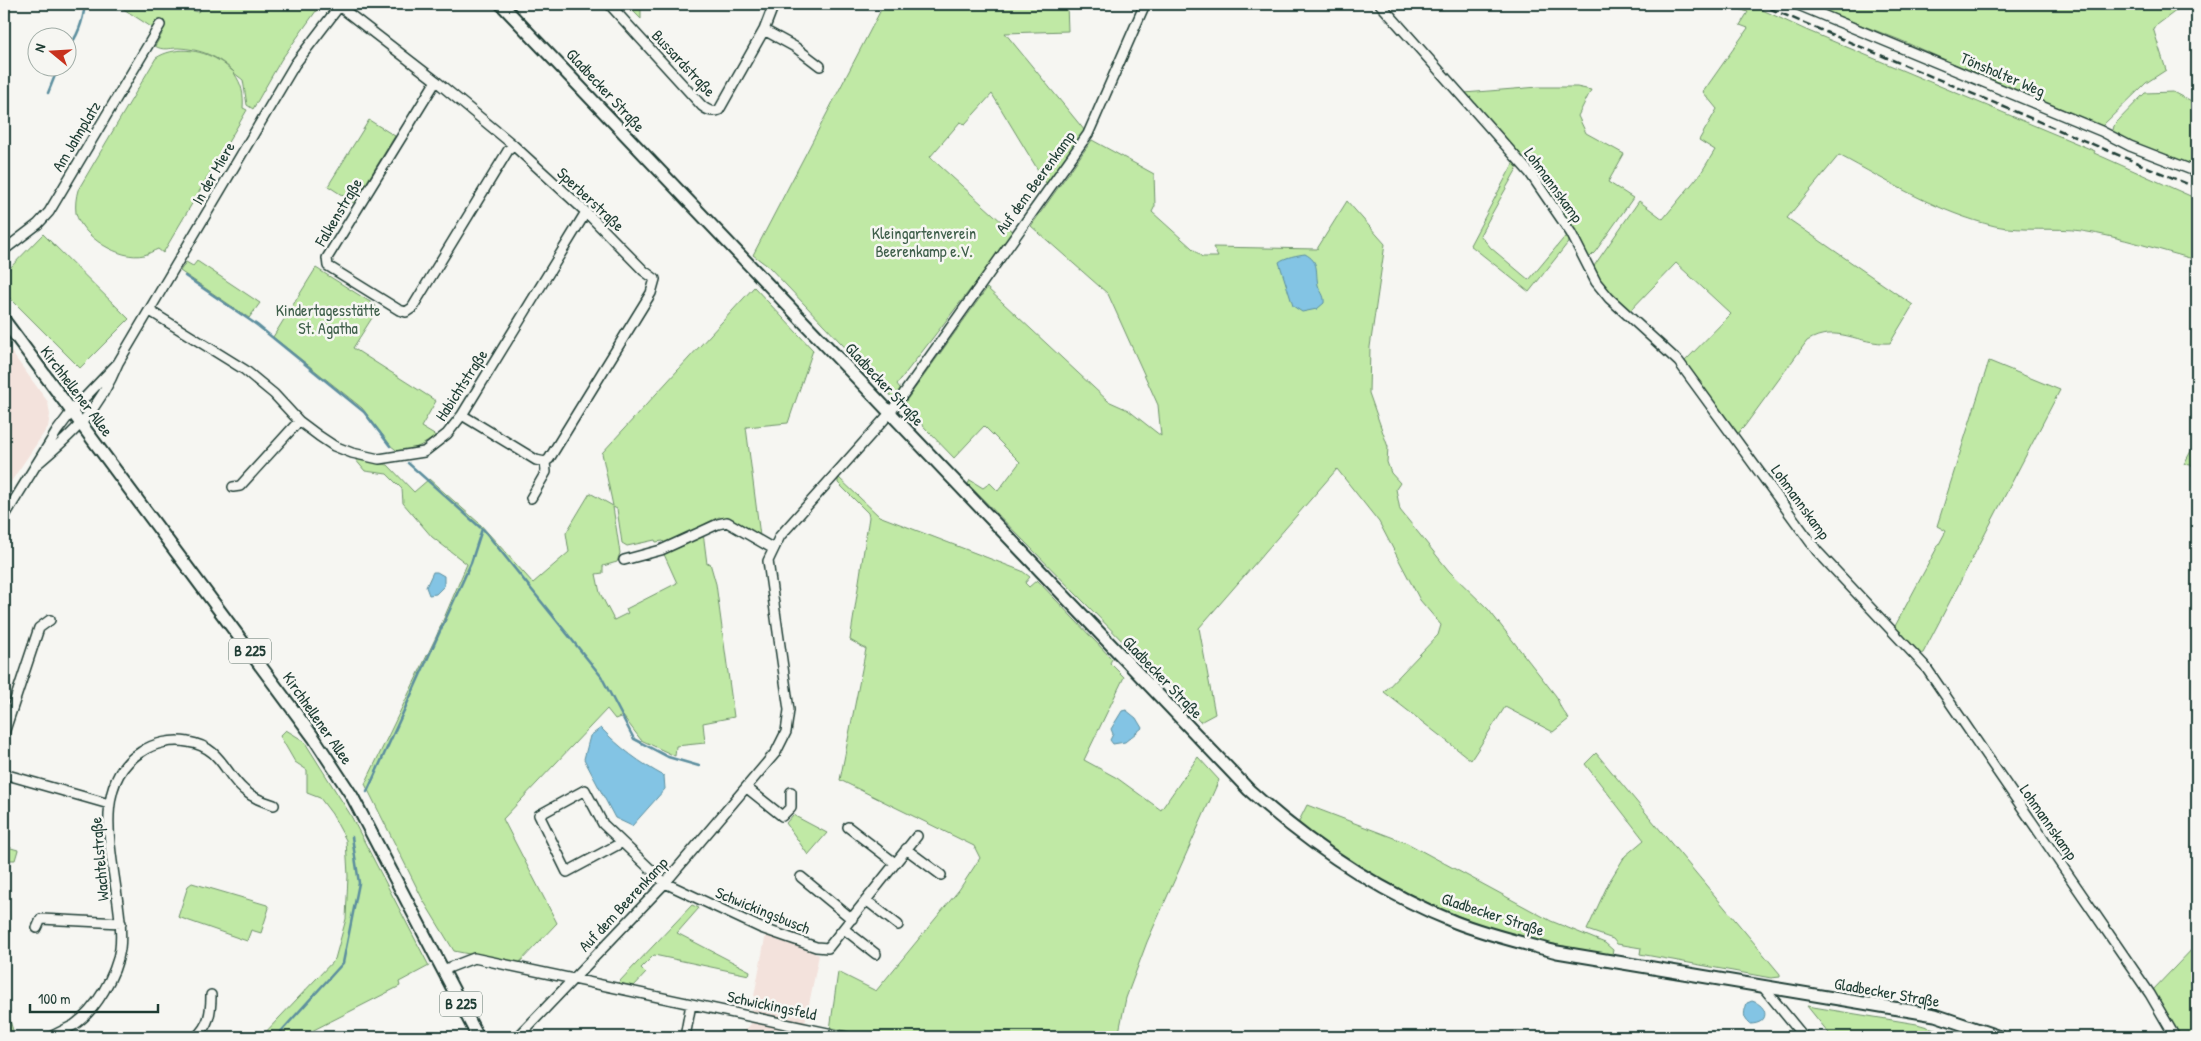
<svg xmlns="http://www.w3.org/2000/svg" width="2201" height="1041" font-family="'Patrick Hand',sans-serif">
<rect width="100%" height="100%" fill="#f6f6f2"/>
<filter id="ink" filterUnits="userSpaceOnUse"><feTurbulence type="fractalNoise" baseFrequency=".02" numOctaves="2"/><feDisplacementMap in="SourceGraphic" scale="10" xChannelSelector="R" yChannelSelector="G"/><feConvolveMatrix kernelMatrix="1 2 1 2 8 2 1 2 1" color-interpolation-filters="sRGB"/></filter>
<g filter="url(#ink)">
<path fill="#f3e2dc" d="M 4,342 L 48,402 L 50,415 L 48,427 L 4,492 Z
M 766,933 L 819,955 L 803,1034 L 815,1037 L 739,1037 L 751,1024 L 751,1012 Z"/>
<path fill="#c0e9a5" stroke="#70936c" d="M 116,4 L 184,4 L 185,8 L 198,12 L 206,4 L 321,4 L 281,60 L 253,109 L 247,105 L 243,80 L 234,73 C 242,85 244,94 243,108 L 247,110 L 163,253 L 158,249 C 153,251 148,254 144,255 C 120,261 81,236 76,213 C 75,205 76,197 78,190 L 156,58 C 174,46 200,49 218,60 C 224,63 229,69 234,72 C 218,56 200,49 178,48 C 169,48 163,51 155,46 L 162,34 Z
M 626,4 L 641,4 L 641,19 Z
M 884,4 L 1067,4 L 1068,31 L 1005,33 L 1085,131 L 1047,185 L 992,94 L 965,124 L 960,122 L 930,157 L 1014,233 L 897,384 L 902,391 L 895,400 L 769,267 L 753,255 Z
M 1724,4 L 1748,4 L 1756,7 L 1806,30 L 2095,151 L 2094,153 L 2197,199 L 2197,260 C 2159,250 2121,237 2082,231 C 2054,227 2024,232 1995,226 C 1939,213 1889,182 1839,155 L 1787,218 L 1913,305 L 1890,343 C 1858,345 1837,323 1807,341 L 1744,427 L 1736,435 L 1683,363 L 1731,314 L 1676,263 L 1629,312 C 1614,299 1600,286 1594,266 L 1639,201 L 1663,219 L 1701,173 L 1715,150 L 1699,140 L 1717,109 L 1703,92 L 1748,28 L 1740,25 L 1748,12 Z
M 1807,4 L 2185,4 L 2153,28 L 2166,70 L 2146,83 L 2100,128 L 1900,40 Z
M 1539,87 L 1577,87 L 1591,90 L 1578,116 L 1586,133 L 1624,154 L 1608,182 L 1633,198 L 1595,252 L 1589,258 L 1571,230 L 1464,93 Z
M 2173,92 L 2197,105 L 2197,169 L 2111,134 L 2113,126 L 2145,93 Z
M 369,120 L 395,136 L 354,203 L 328,186 Z
M 1092,140 L 1154,174 L 1155,206 L 1152,212 L 1202,257 L 1218,257 L 1213,247 L 1317,249 L 1347,201 L 1385,244 L 1370,347 L 1369,393 L 1388,447 L 1387,462 L 1391,473 L 1400,483 L 1396,489 L 1400,510 L 1449,571 L 1488,609 L 1556,696 L 1561,708 L 1569,719 L 1553,732 L 1505,707 L 1471,760 L 1384,692 L 1438,635 L 1441,625 L 1420,600 L 1379,522 L 1337,469 L 1199,628 L 1215,714 L 1200,722 L 1189,710 L 1192,707 L 1136,655 L 968,484 L 970,480 L 983,488 L 990,483 L 998,491 L 1020,462 L 984,426 L 954,458 L 903,405 L 987,288 L 1108,401 L 1128,410 L 1161,436 L 1158,405 L 1108,294 L 1031,226 Z
M 1515,160 L 1519,165 L 1480,235 L 1491,248 L 1529,280 L 1568,233 L 1571,239 L 1529,292 L 1470,245 Z
M 43,234 L 129,319 L 80,368 L 4,292 L 4,274 Z
M 197,261 L 260,303 L 249,318 L 180,271 L 186,262 L 193,266 Z
M 316,268 L 375,305 L 377,310 L 353,348 L 436,401 L 421,427 L 436,436 C 425,444 414,450 399,452 L 391,446 L 362,408 L 273,337 Z
M 754,287 L 813,350 L 788,423 L 746,427 L 760,536 L 735,522 L 719,517 L 705,524 L 705,527 L 666,545 L 663,541 L 656,542 L 655,540 L 627,546 L 622,543 L 617,509 L 613,507 L 620,553 L 617,562 L 603,566 L 603,573 L 596,574 L 600,593 L 614,620 L 628,613 L 626,609 L 677,583 L 663,552 L 703,532 L 707,564 L 710,563 L 716,584 L 734,717 L 703,723 L 705,743 L 676,746 L 675,756 L 641,740 L 623,716 L 615,719 L 607,709 L 503,819 L 557,923 L 518,964 L 454,951 L 423,900 L 365,784 L 436,637 L 467,564 L 432,537 L 403,503 L 402,489 L 387,474 L 365,471 L 355,459 L 388,465 L 414,492 L 429,479 L 479,523 L 533,583 L 569,552 L 566,533 L 590,493 L 613,506 L 602,453 Z
M 1989,361 L 2060,390 L 1923,653 L 1919,655 L 1894,628 L 1946,531 L 1937,526 Z
M 2197,439 L 2197,466 L 2184,464 L 2197,440 Z
M 838,477 L 879,516 L 1022,571 L 1030,577 L 1025,583 L 1029,587 L 1037,580 L 1112,659 L 1110,663 L 1124,677 L 1084,760 L 1117,778 L 1161,810 L 1198,757 L 1219,780 L 1147,942 L 1126,998 L 1118,1037 L 1085,1037 L 1071,1035 L 1070,1037 L 829,1037 L 838,972 L 876,991 L 959,890 L 980,858 L 974,846 L 840,780 L 866,649 L 850,640 L 869,517 L 868,513 L 838,483 Z
M 286,730 L 304,741 L 350,814 L 429,966 L 399,982 L 400,986 L 300,1037 L 261,1037 L 335,959 L 346,919 L 348,876 L 346,840 L 332,814 L 320,798 L 307,793 L 307,770 L 295,762 L 280,736 Z
M 1596,753 L 1780,974 L 1780,977 L 1771,978 L 1640,954 L 1641,948 L 1617,944 L 1613,939 L 1587,930 L 1609,882 L 1625,856 L 1644,840 L 1585,764 Z
M 1307,805 L 1407,843 L 1551,921 L 1605,943 L 1613,950 L 1612,954 C 1596,954 1579,949 1563,946 C 1464,928 1379,884 1299,825 L 1299,821 Z
M 793,815 L 827,833 L 808,855 L 786,823 Z
M 4,846 L 18,850 L 15,860 L 4,860 Z
M 192,883 L 267,905 L 269,908 L 261,933 L 251,930 L 247,941 L 178,917 L 188,886 Z
M 692,905 L 699,908 L 677,933 L 750,971 L 749,975 L 654,955 L 641,968 L 646,973 L 634,986 L 618,983 Z
M 2197,944 L 2197,1031 L 2188,1037 L 2179,1037 L 2151,992 Z
M 1807,1006 L 1917,1024 L 1963,1037 L 1832,1037 Z
M 8,1014 L 15,1037 L 4,1037 L 4,1016 Z"/>
<path fill="#83c4e4" stroke="#5b8e9e" d="M 1305,254 C 1320,262 1315,271 1318,285 C 1320,292 1325,295 1324,303 L 1317,309 L 1302,312 L 1293,306 L 1279,262 C 1285,257 1298,255 1305,254 Z
M 433,572 L 437,572 L 444,576 L 444,586 L 436,594 L 429,595 L 426,587 Z
M 1126,710 L 1136,718 L 1142,728 L 1125,742 L 1113,744 L 1110,740 L 1113,734 L 1111,729 L 1122,711 Z
M 601,728 C 620,748 640,763 664,776 L 665,789 L 632,826 L 615,818 L 584,759 L 590,736 Z
M 1752,1001 C 1769,1006 1770,1024 1750,1024 C 1742,1017 1744,1012 1747,1003 Z"/>
<g fill="none" stroke-linecap="round" stroke-linejoin="round">
<path stroke="#5b8e9e" stroke-width="2.5" d="M 152,4 L 165,9 L 185,4
M 68,48 C 79,35 83,21 85,4
M 48,93 L 58,68
M 185,276 L 257,325 L 364,412 L 390,446
M 483,529 L 601,676 L 634,739 L 668,757 L 699,766
M 367,792 L 471,563 L 482,529 L 408,463
M 276,1037 L 343,963 L 359,883 L 352,837"/>
<g stroke="#1f3d34" stroke-width="12">
<path id="minor" d="M 609,4 L 702,106 C 707,110 712,113 719,110 L 764,30 L 774,4
M 1380,4 L 1530,173 L 1571,233 L 1596,282 L 1609,298 L 1679,362 L 1817,551 L 1925,666 L 2150,994 L 2175,1037
M 1796,4 L 2101,131 L 2130,146 L 2197,172
M 339,6 L 436,81 L 512,144 L 586,212 L 644,271 L 655,279 L 651,293 L 549,459 L 545,462 L 536,460 L 462,415
M 764,30 L 795,47 L 820,66
M 436,81 L 327,258 L 328,266 L 399,310 L 406,312 L 412,308 L 512,144
M 4,250 L 38,224 L 49,212 L 160,25
M 150,311 L 245,370 L 274,394 L 299,421 L 319,436 L 334,446 L 352,453 L 379,459 L 424,452 L 447,434 L 462,415 L 586,212
M 36,465 C 74,433 99,410 118,363 L 295,64 L 341,4
M 233,487 L 240,486 L 299,421
M 531,498 L 546,472 L 545,462
M 4,517 L 57,431 L 72,411 L 116,365
M 624,560 L 661,550 L 718,524 L 727,522 L 772,548
M 4,733 L 39,628 L 50,620
M 4,774 L 109,804
M 747,788 L 782,816 L 791,807 L 791,792
M 848,827 L 895,863
M 621,843 L 567,872 L 539,815 L 585,790 L 603,824 L 665,883 L 761,928 L 816,947 L 828,948 L 917,836
M 906,849 L 941,875
M 801,877 L 852,919
M 866,900 L 898,925
M 37,928 L 41,919 L 121,923
M 844,929 L 876,954
M 443,970 L 474,958 L 847,1037
M 1763,987 L 1804,1037
M 50,1037 C 58,1033 66,1029 74,1025 C 96,1010 116,975 120,949 C 127,892 79,789 141,752 C 154,743 172,739 188,742 C 221,747 224,773 244,790 C 253,798 262,801 274,805
M 196,1037 C 209,1025 211,1013 211,995
M 518,1037 L 665,883 L 776,752 L 786,732 L 789,710 L 768,561 L 780,536 L 890,413 L 1088,134 L 1145,4
M 685,1037 L 691,1004"/>
</g>
<g stroke="#1f3d34" stroke-width="15">
<path id="major" d="M 501,4 L 1249,790 C 1311,846 1377,891 1455,922 C 1488,935 1523,943 1557,952 L 1935,1015 L 2000,1037
M 4,320 L 314,738 L 352,796 L 478,1037"/>
</g>
<use href="#minor" stroke="#f6f6f2" stroke-width="9"/>
<use href="#major" stroke="#f6f6f2" stroke-width="11"/>
<path stroke="#1f3d34" stroke-width="2.5" stroke-dasharray="8 4" stroke-linecap="butt" d="M 1759,4 L 2197,188"/>
</g>
</g>
<g text-anchor="middle" stroke-width="5" stroke-linejoin="round" paint-order="stroke">
<g fill="#f6f6f2" stroke="#60746d" stroke-width="1">
<rect x="229" y="638.5" width="42" height="25" rx="4"/>
<rect x="440" y="991.5" width="42" height="25" rx="4"/>
</g>
<g font-size="15" font-weight="bold" fill="#1f3d34">
<text x="250" y="656">B 225</text>
<text x="461" y="1009">B 225</text>
</g>
<g font-size="16" fill="#1f3d34" stroke="#f6f6f2">
<text transform="translate(684 63) rotate(47)" y="6">Bussardstraße</text>
<text transform="translate(2003 74) rotate(23)" y="6">Tönsholter Weg</text>
<text transform="translate(606 90) rotate(47)" y="6">Gladbecker Straße</text>
<text transform="translate(76 136) rotate(-59)" y="6">Am Jahnplatz</text>
<text transform="translate(213 173) rotate(-60)" y="6">In der Miere</text>
<text transform="translate(1035 182) rotate(-54)" y="6">Auf dem Beerenkamp</text>
<text transform="translate(1554 185) rotate(54)" y="6">Lohmannskamp</text>
<text transform="translate(591 199) rotate(43)" y="6">Sperberstraße</text>
<text transform="translate(338 212) rotate(-59)" y="6">Falkenstraße</text>
<text transform="translate(885 384) rotate(47)" y="6">Gladbecker Straße</text>
<text transform="translate(461 385) rotate(-57)" y="6">Habichtstraße</text>
<text transform="translate(77 391) rotate(53)" y="6">Kirchhellener Allee</text>
<text transform="translate(1801 502) rotate(54)" y="6">Lohmannskamp</text>
<text transform="translate(1163 677) rotate(46)" y="6">Gladbecker Straße</text>
<text transform="translate(318 718) rotate(55)" y="6">Kirchhellener Allee</text>
<text transform="translate(2049 822) rotate(55)" y="6">Lohmannskamp</text>
<text transform="translate(99 859) rotate(-95)" y="6">Wachtelstraße</text>
<text transform="translate(623 904) rotate(-47)" y="6">Auf dem Beerenkamp</text>
<text transform="translate(763 910) rotate(22)" y="6">Schwickingsbusch</text>
<text transform="translate(1493 914) rotate(18)" y="6">Gladbecker Straße</text>
<text transform="translate(1887 992) rotate(10)" y="6">Gladbecker Straße</text>
<text transform="translate(772 1005) rotate(12)" y="6">Schwickingsfeld</text>
</g>
<g font-size="16" fill="#3f5f4b" stroke="#f6f6f2">
<text x="924" y="239">Kleingartenverein<tspan x="924" dy="18">Beerenkamp e.V.</tspan></text>
<text x="328" y="316">Kindertagesstätte<tspan x="328" dy="18">St. Agatha</tspan></text>
</g>
</g>
<rect width="2201" height="1041" fill="none" stroke="#f6f6f2" stroke-width="20"/>
<rect x="10" y="10" width="2181" height="1021" fill="none" stroke="#1f3d34" stroke-width="2" filter="url(#ink)"/>
<g transform="translate(52 52) rotate(288)"><circle r="24" fill="#f6f6f2" stroke="#a0aca6"/>
<path d="M0-4L9 19L0 12L-9 19Z" fill="#c8321e"/>
<text y="-8" font-size="14" font-weight="bold" text-anchor="middle" fill="#1f3d34">N</text>
</g>
<path d="M30 1004v8h128v-8" fill="none" stroke="#1f3d34" stroke-width="2.5"/>
<text x="38" y="1004" font-size="15" fill="#1f3d34" stroke="#f6f6f2" stroke-width="4" paint-order="stroke">100 m</text>
</svg>
